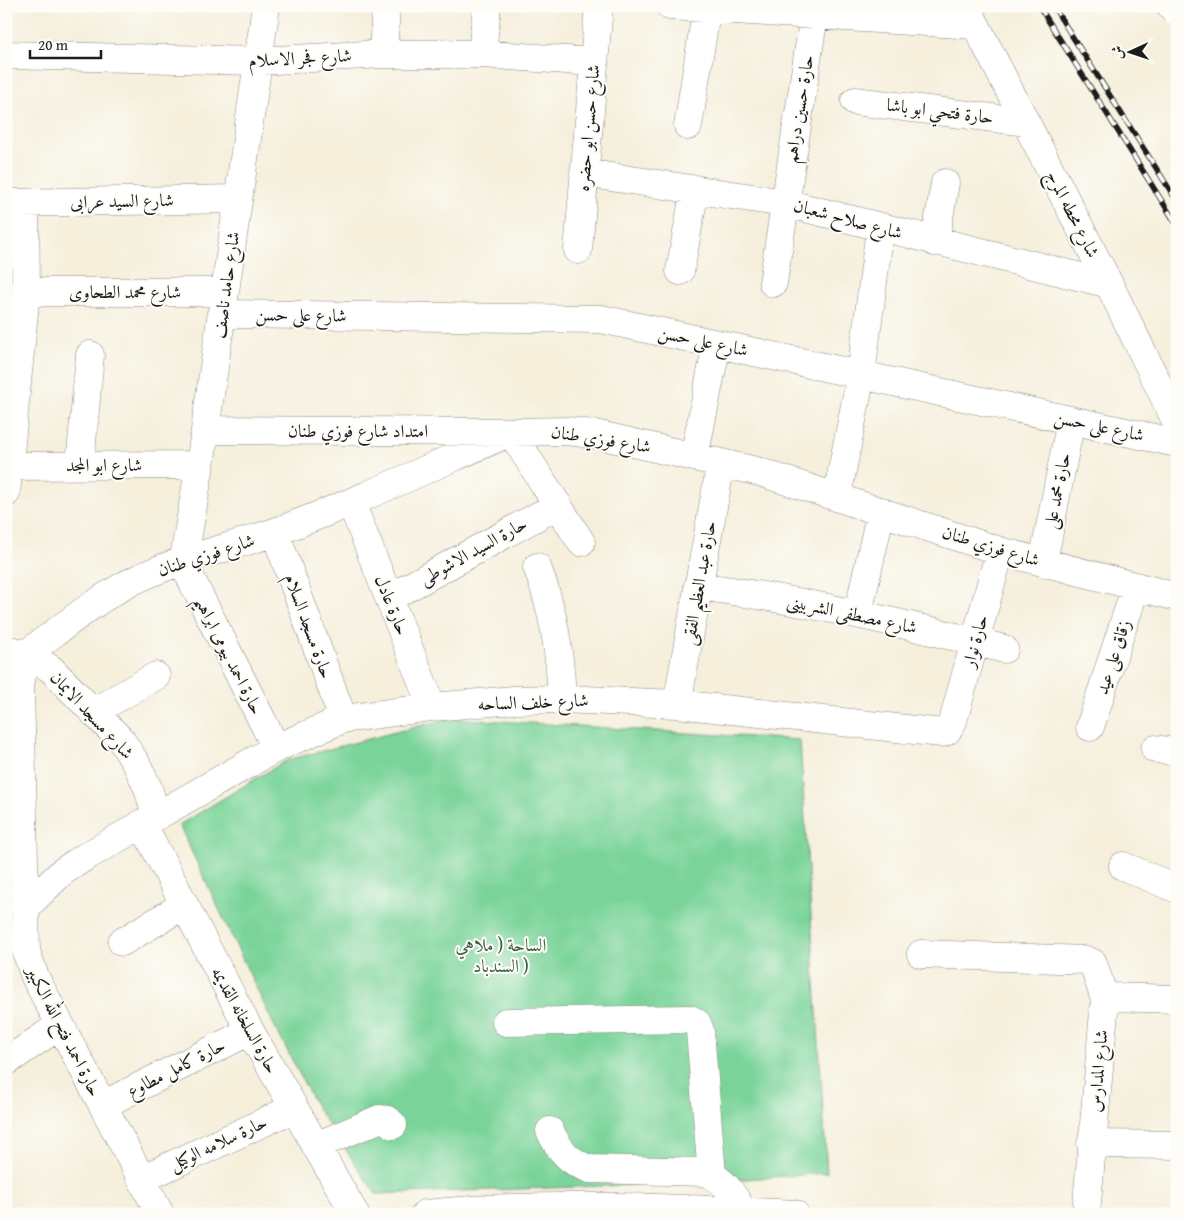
<svg xmlns="http://www.w3.org/2000/svg" width="1183" height="1220" font-family="'Gentium Book Plus',Amiri,serif">
<rect width="100%" height="100%" fill="#fdfcf7"/>
<filter id="ink" filterUnits="userSpaceOnUse"><feTurbulence type="fractalNoise" baseFrequency=".02" numOctaves="2"/><feDisplacementMap in="SourceGraphic" scale="10" xChannelSelector="R" yChannelSelector="G"/><feConvolveMatrix kernelMatrix="1 2 1 2 8 2 1 2 1" color-interpolation-filters="sRGB"/></filter>
<filter id="wash" filterUnits="userSpaceOnUse"><feTurbulence type="fractalNoise" baseFrequency=".0096" numOctaves="4" result="noise"/><feDisplacementMap in="SourceGraphic" scale="20" xChannelSelector="R" yChannelSelector="G"/><feGaussianBlur stdDeviation="1.12" result="paint"/><feColorMatrix in="noise" values="0 0 0 0 0 0 0 0 0 0 0 0 0 0 0 0 0 1.4 0 .05"/><feComposite in="paint" operator="in"/></filter>
<g filter="url(#wash)">
<rect width="100%" height="100%" fill="#f5efdc"/>
<path fill="#7ad49a" stroke="#4b785b" d="M 450,718 L 800,740 L 827,1173 L 690,1183 L 376,1194 L 317,1108 L 273,1023 L 179,825 L 287,760 Z"/>
</g>
<g filter="url(#ink)">
<g fill="none" stroke-linecap="round" stroke-linejoin="round">
<g stroke="#88867c" stroke-width="29">
<path id="minor" d="M 266,6 L 200,465 L 183,563 L 276,748
M 670,6 L 975,25
M 966,6 L 1109,284 L 1177,423
M 1171,6 L 1177,12
M 383,54 L 386,6
M 482,54 L 487,6
M 6,55 L 258,61 L 383,54 L 482,54 L 594,62
M 855,101 L 1026,122
M 688,126 L 707,6
M 584,173 L 785,203 L 1109,284
M 8,203 L 238,199
M 935,242 L 945,183
M 578,250 L 599,6
M 680,271 L 695,189
M 773,283 L 814,15
M 26,292 L 225,292
M 221,314 L 601,319 L 1177,443
M 205,430 L 511,432 L 581,542
M 694,457 L 717,344
M 80,465 L 90,355
M 9,466 L 200,465
M 6,493 L 26,292 L 25,203
M 837,496 L 861,375 L 880,228
M 351,502 L 432,707
M 275,532 L 343,719
M 1043,562 L 1071,420
M 537,567 C 554,611 560,653 562,699
M 698,586 C 802,600 902,623 1004,649
M 389,598 L 558,505
M 858,613 L 881,511
M 6,649 L 26,654 L 51,669 L 121,740 L 136,763 L 148,788 L 156,815
M 26,654 C 61,629 96,599 135,580 C 178,559 229,548 275,532 C 355,503 433,466 511,432 L 568,431 L 599,435 L 760,472 L 1000,551 L 1177,597
M 26,654 L 20,686 L 26,951 L 35,977 L 160,1214
M 677,704 L 721,463
M 93,712 L 156,676
M 1090,727 L 1136,586
M 1155,749 L 1177,752
M 142,823 L 250,1031 L 355,1214
M 1123,866 L 1177,889
M 24,909 L 62,872 L 85,857 L 276,748 L 343,719 L 432,707 L 514,700 L 562,699 L 677,704 L 942,733 L 947,731 L 953,721 L 1000,551
M 122,942 L 184,905
M 921,954 L 1086,960 L 1093,963 L 1105,1000
M 506,1022 L 690,1019 L 697,1023 L 700,1031 L 712,1175
M 6,1062 L 60,1025
M 103,1105 L 250,1031
M 550,1131 C 559,1150 570,1163 590,1169 L 704,1172 C 724,1179 732,1193 743,1211
M 1091,1144 L 1177,1145
M 316,1146 L 379,1119 L 388,1120 L 393,1125
M 142,1179 L 294,1108
M 425,1214 C 548,1201 671,1208 795,1214
M 1086,1214 L 1105,1000 L 1110,997 L 1177,999"/>
</g>
<use href="#minor" stroke="#fff" stroke-width="28"/>
<g stroke="#1c1c1c" stroke-width="5.5">
<path id="rail" d="M 1039,6 L 1177,225
M 1053,6 L 1177,201"/>
</g>
<use href="#rail" stroke="#fdfcf7" stroke-width="4" stroke-dasharray="11" stroke-linecap="butt"/>
</g>
</g>
<g text-anchor="middle" stroke-width="4" stroke-linejoin="round" paint-order="stroke">
<g font-size="18" fill="#1c1c1c" stroke="#fdfcf7">
<text transform="translate(300 58) rotate(-3)" y="6">شارع فجر الاسلام</text>
<text transform="translate(799 109) rotate(-81)" y="6">حارة حسين دراهم</text>
<text transform="translate(940 111) rotate(7)" y="6">حارة فتحي ابو باشا</text>
<text transform="translate(588 128) rotate(-85)" y="6">شارع حسن ابو حضره</text>
<text transform="translate(122 201) rotate(-1)" y="6">شارع السيد عرابى</text>
<text transform="translate(1073 214) rotate(63)" y="6">شارع محطه المرج</text>
<text transform="translate(848 219) rotate(15)" y="6">شارع صلاح شعبان</text>
<text transform="translate(226 285) rotate(-82)" y="6">شارع حامد ناصف</text>
<text x="125" y="298">شارع محمد الطحاوى</text>
<text transform="translate(301 315) rotate(1)" y="6">شارع على حسن</text>
<text transform="translate(703 341) rotate(12)" y="6">شارع على حسن</text>
<text transform="translate(1099 426) rotate(12)" y="6">شارع على حسن</text>
<text x="358" y="437">امتداد شارع فوزي طنان</text>
<text transform="translate(601 439) rotate(9)" y="6">شارع فوزي طنان</text>
<text x="104" y="471">شارع ابو المجد</text>
<text transform="translate(1057 491) rotate(-79)" y="6">حارة محمد على</text>
<text transform="translate(991 546) rotate(17)" y="6">شارع فوزي طنان</text>
<text transform="translate(473 551) rotate(-29)" y="6">حارة السيد الاشوطى</text>
<text transform="translate(206 555) rotate(-18)" y="6">شارع فوزي طنان</text>
<text transform="translate(699 583) rotate(-80)" y="6">حارة عبد العظيم الفقى</text>
<text transform="translate(392 605) rotate(68)" y="6">حارة عادل</text>
<text transform="translate(852 614) rotate(12)" y="6">شارع مصطفى الشربينى</text>
<text transform="translate(309 626) rotate(70)" y="6">حارة مسجد السلام</text>
<text transform="translate(975 641) rotate(-75)" y="6">حارة نوار</text>
<text transform="translate(229 655) rotate(63)" y="6">حارة احمد بيومى ابراهيم</text>
<text transform="translate(1113 657) rotate(-72)" y="6">زقاق على عيد</text>
<text transform="translate(533 702) rotate(-2)" y="6">شارع خلف الساحه</text>
<text transform="translate(92 715) rotate(47)" y="6">شارع مسجد الايمان</text>
<text transform="translate(245 1020) rotate(61)" y="6">حارة السلخانه القديمه</text>
<text transform="translate(64 1031) rotate(63)" y="6">حارة احمد فتح الله الكبير</text>
<text transform="translate(176 1068) rotate(-27)" y="6">حارة كامل مطاوع</text>
<text transform="translate(1098 1071) rotate(-85)" y="6">شارع المدارس</text>
<text transform="translate(218 1143) rotate(-25)" y="6">حارة سلامه الوكيل</text>
</g>
<g font-size="18" fill="#3d5c48" stroke="#fdfcf7">
<text x="501" y="951">الساحة ( ملاهي<tspan x="501" dy="21">السندباد )</tspan></text>
</g>
</g>
<rect width="1183" height="1220" fill="none" stroke="#fdfcf7" stroke-width="25"/>
<g transform="translate(1130 52) rotate(267)" stroke="#fdfcf7" stroke-width="4" paint-order="stroke">
<path d="M0-4L9 19L0 12L-9 19Z" fill="#1c1c1c"/>
<text y="-8" font-size="14" font-weight="bold" text-anchor="middle" fill="#1c1c1c">ش</text>
</g>
<path d="M30 50v8h71v-8" fill="none" stroke="#1c1c1c" stroke-width="2.5"/>
<text x="38" y="50" font-size="15" fill="#1c1c1c" stroke="#fdfcf7" stroke-width="4" paint-order="stroke">20 m</text>
</svg>
